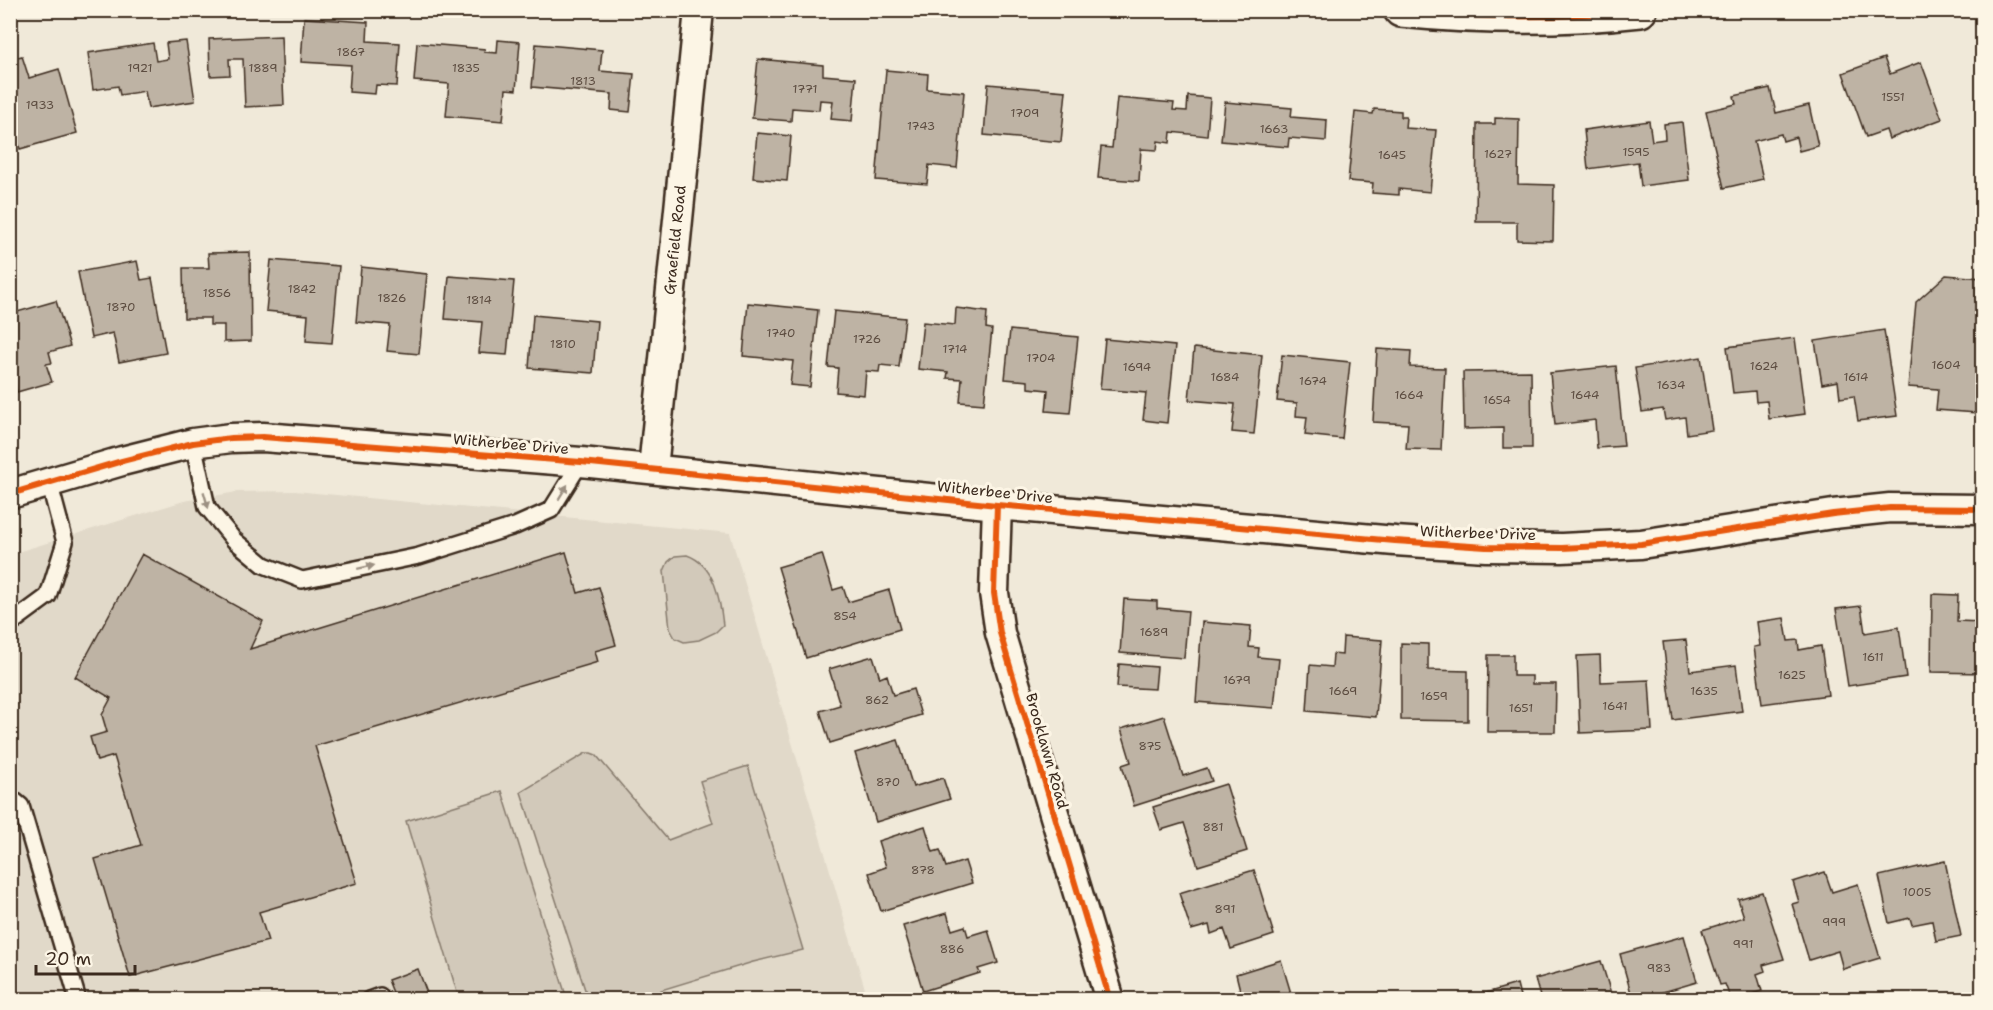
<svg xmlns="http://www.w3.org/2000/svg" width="1993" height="1010" font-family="'Shantell Sans',sans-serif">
<rect width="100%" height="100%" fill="#f0e9d9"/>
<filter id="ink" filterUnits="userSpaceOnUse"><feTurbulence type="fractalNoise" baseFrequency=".0167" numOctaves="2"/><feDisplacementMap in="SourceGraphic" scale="12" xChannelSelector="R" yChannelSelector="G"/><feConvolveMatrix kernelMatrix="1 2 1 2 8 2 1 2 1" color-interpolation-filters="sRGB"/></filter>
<g filter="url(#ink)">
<path fill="#e1d9c9" d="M 295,491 L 730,533 L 868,999 L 11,1000 L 11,554 L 184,501 L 237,492 Z"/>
<path fill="#d2c9ba" stroke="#867a6c" stroke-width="1.5" d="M 687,555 C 715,565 720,599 723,625 L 716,632 L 699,640 L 684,642 L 675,638 L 670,629 L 664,571 L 668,562 L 675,556 Z
M 586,753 L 591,753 L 596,755 L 668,840 L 713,823 L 700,781 L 748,766 L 803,950 L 753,962 L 661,990 L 658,999 L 588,999 L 521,792 Z
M 502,791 L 567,999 L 459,999 L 406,821 Z"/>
<path fill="#beb3a4" stroke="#3b2a1e" stroke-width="1.5" d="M 304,18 L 368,22 L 367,41 L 400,43 L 397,86 L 376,85 L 375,94 L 349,92 L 351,65 L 301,62 Z
M 281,36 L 284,105 L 245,107 L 243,59 L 229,59 L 230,75 L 210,76 L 209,39 Z
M 498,40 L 520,42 L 516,90 L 506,89 L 503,121 L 446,116 L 449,84 L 414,81 L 417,43 L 485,49 L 484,52 L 497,53 Z
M 186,41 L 195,101 L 148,108 L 145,91 L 120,95 L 118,86 L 93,90 L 88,53 L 153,43 L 156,61 L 168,59 L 166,43 Z
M 536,44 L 602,50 L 600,71 L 634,74 L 630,112 L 611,110 L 612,94 L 532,87 Z
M 22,56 L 29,78 L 59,69 L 77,133 L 20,149 L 17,140 L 10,142 L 10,59 Z
M 1884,58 L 1890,74 L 1921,62 L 1942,119 L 1889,139 L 1886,130 L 1866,137 L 1843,73 Z
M 758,59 L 823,65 L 823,75 L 856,78 L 852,121 L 831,119 L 833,101 L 820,100 L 819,110 L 792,108 L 791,121 L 752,118 Z
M 886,70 L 928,74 L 927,89 L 964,92 L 957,168 L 929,165 L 927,184 L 876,180 Z
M 988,84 L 1066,91 L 1061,142 L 984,135 Z
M 1770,88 L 1776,113 L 1809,105 L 1818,146 L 1799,151 L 1796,137 L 1783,141 L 1781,134 L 1754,141 L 1763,179 L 1724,188 L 1706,111 L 1736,104 L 1734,96 Z
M 1188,96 L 1210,98 L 1207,136 L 1171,132 L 1170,143 L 1158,141 L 1157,150 L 1141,149 L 1139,181 L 1098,178 L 1101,147 L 1112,148 L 1117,98 L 1174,103 L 1173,110 L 1187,111 Z
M 1225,102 L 1292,108 L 1291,117 L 1327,120 L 1326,141 L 1289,138 L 1288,147 L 1221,141 Z
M 1374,109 L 1401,111 L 1401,117 L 1406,117 L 1405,128 L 1436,130 L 1430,192 L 1399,189 L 1399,195 L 1372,193 L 1373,183 L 1348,181 L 1355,112 L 1373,114 Z
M 1495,118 L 1519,119 L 1518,184 L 1554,185 L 1553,241 L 1517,240 L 1517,222 L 1476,222 L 1477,124 L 1495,124 Z
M 1649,121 L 1652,141 L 1665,139 L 1664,124 L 1682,122 L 1689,180 L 1641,186 L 1638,162 L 1588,169 L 1584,130 Z
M 757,133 L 791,136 L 787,181 L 753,178 Z
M 250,252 L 251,341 L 224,342 L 224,325 L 210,325 L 210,318 L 184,318 L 183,268 L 209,268 L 208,253 Z
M 271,260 L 339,266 L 332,343 L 306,341 L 308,315 L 266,311 Z
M 137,261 L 141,280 L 152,278 L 166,353 L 119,362 L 113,333 L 91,338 L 78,272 Z
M 361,267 L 427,274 L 419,354 L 387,351 L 390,325 L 356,322 Z
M 1946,275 L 1982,278 L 1982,343 L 1977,413 L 1936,410 L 1938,389 L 1908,387 L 1916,302 Z
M 449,276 L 514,281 L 507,355 L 479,353 L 482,322 L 445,319 Z
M 56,301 L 70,346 L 49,352 L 52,363 L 46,364 L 52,382 L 17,392 L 13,374 L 10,375 L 10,314 Z
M 748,303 L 818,310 L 810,387 L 790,385 L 793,361 L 743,356 Z
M 956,308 L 987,312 L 986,328 L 992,329 L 984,404 L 960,402 L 962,379 L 947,378 L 948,372 L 918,369 L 923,322 L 955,325 Z
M 834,311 L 905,318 L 899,367 L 880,365 L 879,372 L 866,371 L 864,395 L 836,392 L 838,368 L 828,367 Z
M 533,315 L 597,321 L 593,373 L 529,368 Z
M 1010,330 L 1078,337 L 1070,413 L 1046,411 L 1048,390 L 1028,388 L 1028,381 L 1005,379 Z
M 1884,330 L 1897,416 L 1858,421 L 1854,396 L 1840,398 L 1838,381 L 1822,384 L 1815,341 Z
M 1795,338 L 1805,414 L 1769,419 L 1767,401 L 1756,402 L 1755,391 L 1733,393 L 1727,347 Z
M 1105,339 L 1175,346 L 1167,423 L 1143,420 L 1146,393 L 1100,389 Z
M 1194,348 L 1262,355 L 1254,434 L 1232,432 L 1235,404 L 1189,400 Z
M 1377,349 L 1411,351 L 1410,367 L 1445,368 L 1441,450 L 1406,449 L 1408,424 L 1373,422 Z
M 1282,355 L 1350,362 L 1342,439 L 1305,435 L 1307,417 L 1296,416 L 1297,403 L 1277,401 Z
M 1701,357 L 1712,430 L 1687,434 L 1685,417 L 1665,420 L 1663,409 L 1642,412 L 1635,368 Z
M 1616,366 L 1624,446 L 1597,448 L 1595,420 L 1555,425 L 1550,373 Z
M 1531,371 L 1532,448 L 1503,448 L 1503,428 L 1464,429 L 1463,372 Z
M 566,552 L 578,593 L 599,587 L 616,645 L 595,651 L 598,662 L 315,746 L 357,883 L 259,912 L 268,941 L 130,977 L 95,859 L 141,845 L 114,756 L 97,761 L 90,737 L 107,732 L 102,715 L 111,698 L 75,677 L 142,554 L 263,621 L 250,649 Z
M 822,554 L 833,590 L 843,587 L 848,602 L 889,590 L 900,629 L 806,658 L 778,567 Z
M 1932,594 L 1958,595 L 1957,621 L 1982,622 L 1982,673 L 1931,672 Z
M 1124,599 L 1157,601 L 1157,608 L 1188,611 L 1184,658 L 1120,653 Z
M 1861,606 L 1865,633 L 1899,627 L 1906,677 L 1848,686 L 1836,609 Z
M 1784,618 L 1788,641 L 1798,640 L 1799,650 L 1821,646 L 1828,695 L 1762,704 L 1754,647 L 1760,646 L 1757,622 Z
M 1202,622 L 1251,626 L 1249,647 L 1259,648 L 1258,657 L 1279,659 L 1274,708 L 1196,702 Z
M 1343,637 L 1382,640 L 1376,717 L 1307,711 L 1310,665 L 1332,667 L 1333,654 L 1342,655 Z
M 1686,640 L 1690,671 L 1736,665 L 1742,711 L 1673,720 L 1663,642 Z
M 1401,643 L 1428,644 L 1428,670 L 1468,671 L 1468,721 L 1401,720 Z
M 1488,655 L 1513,655 L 1513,676 L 1532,676 L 1532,684 L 1556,684 L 1555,732 L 1487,732 Z
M 1600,655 L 1601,682 L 1649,680 L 1652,730 L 1580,733 L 1577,656 Z
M 873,656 L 880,678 L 887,675 L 893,695 L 913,689 L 921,715 L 830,743 L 820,711 L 840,705 L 829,669 Z
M 1119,664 L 1157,667 L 1155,689 L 1117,687 Z
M 1164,716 L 1183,776 L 1207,768 L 1212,781 L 1134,806 L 1122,765 L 1131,762 L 1121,729 Z
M 898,740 L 913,787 L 943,778 L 950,799 L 876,822 L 855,753 Z
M 1226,784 L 1247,851 L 1198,866 L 1184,823 L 1161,830 L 1153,807 Z
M 925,826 L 933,852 L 940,850 L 946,867 L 965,861 L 972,883 L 881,911 L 869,873 L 886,867 L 878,841 Z
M 1980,857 L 1982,857 L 1982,888 Z
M 1945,861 L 1961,936 L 1936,941 L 1932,921 L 1912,925 L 1910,918 L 1889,923 L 1879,876 Z
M 1254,870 L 1274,935 L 1231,949 L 1224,929 L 1211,934 L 1209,925 L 1191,930 L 1179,893 Z
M 1825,872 L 1832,892 L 1858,884 L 1880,958 L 1843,969 L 1838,951 L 1809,960 L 1792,904 L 1799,902 L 1793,882 Z
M 1762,892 L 1784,959 L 1763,965 L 1765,971 L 1757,974 L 1762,991 L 1731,1000 L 1725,984 L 1720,985 L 1702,930 L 1744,917 L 1738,899 Z
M 947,913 L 952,930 L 965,926 L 968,936 L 988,930 L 998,963 L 978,969 L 980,973 L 923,991 L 903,926 Z
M 1684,936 L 1697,982 L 1656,994 L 1658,1000 L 1633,1000 L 1620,954 Z
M 1281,960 L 1293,1000 L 1231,1000 L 1229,993 L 1240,990 L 1236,974 Z
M 1601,961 L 1613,1000 L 1541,1000 L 1535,979 Z
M 418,969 L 427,993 L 408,1000 L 396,1000 L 388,980 Z
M 1517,984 L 1521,1000 L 1462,1000 Z
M 978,994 L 980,1000 L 959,1000 Z"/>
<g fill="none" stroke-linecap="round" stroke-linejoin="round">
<g stroke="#3b2a1e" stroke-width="20">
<path id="lane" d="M 193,443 L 207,507 L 234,540 L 264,565 L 302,580 L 419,556 L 515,526 L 551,510 L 581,462
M 10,624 L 48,596 L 65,542 L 49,482
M 10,797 L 21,806 L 78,1000
M 369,1000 L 380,996"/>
</g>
<g stroke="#3b2a1e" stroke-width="33">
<path id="street" d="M 653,469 L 699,10
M 10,494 L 122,461 L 193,443 L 231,438 L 263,437 L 581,462 L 997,505 L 1395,541 L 1486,547 L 1562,548 L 1641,544 L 1833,514 L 1890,508 L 1982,509
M 997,505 L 994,593 L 1000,633 L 1110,1000"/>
</g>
<g stroke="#3b2a1e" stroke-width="38">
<path id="secondary" d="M 1401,10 C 1481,18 1560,19 1640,10"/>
</g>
<use href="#lane" stroke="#fcf5e5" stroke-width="15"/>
<use href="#street" stroke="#fcf5e5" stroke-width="28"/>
<use href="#secondary" stroke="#fcf5e5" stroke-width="33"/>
<g stroke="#fcf5e5" stroke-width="10">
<path id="cycleway" d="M 1401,10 C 1481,18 1560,19 1640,10
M 10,494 L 122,461 L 193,443 L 231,438 L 263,437 L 581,462 L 997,505 L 1395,541 L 1486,547 L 1562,548 L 1641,544 L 1833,514 L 1890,508 L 1982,509
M 997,505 L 994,593 L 1000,633 L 1110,1000"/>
</g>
<use href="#cycleway" stroke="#e8590c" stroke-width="6"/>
</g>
<defs><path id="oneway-solid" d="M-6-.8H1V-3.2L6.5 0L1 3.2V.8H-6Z" transform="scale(1.5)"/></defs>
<g fill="#9c9082">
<use href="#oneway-solid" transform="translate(563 492) rotate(-58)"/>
<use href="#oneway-solid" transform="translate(206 500) rotate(74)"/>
<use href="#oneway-solid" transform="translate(366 567) rotate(-12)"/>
</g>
</g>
<g text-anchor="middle" stroke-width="6" stroke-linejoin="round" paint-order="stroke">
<g font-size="12" fill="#5c4c40">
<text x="351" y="56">1867</text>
<text x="140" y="72">1921</text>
<text x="263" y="72">1889</text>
<text x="466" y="72">1835</text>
<text x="583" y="85">1813</text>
<text x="805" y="93">1771</text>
<text x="1893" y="101">1551</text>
<text x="40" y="109">1933</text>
<text x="1025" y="117">1709</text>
<text x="921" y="130">1743</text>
<text x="1274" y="133">1663</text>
<text x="1636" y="156">1595</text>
<text x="1498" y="158">1627</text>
<text x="1392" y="159">1645</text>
<text x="302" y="293">1842</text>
<text x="217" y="297">1856</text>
<text x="392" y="302">1826</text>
<text x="479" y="304">1814</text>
<text x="121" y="311">1870</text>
<text x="781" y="337">1740</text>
<text x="867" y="343">1726</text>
<text x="563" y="348">1810</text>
<text x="955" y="353">1714</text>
<text x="1041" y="362">1704</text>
<text x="1946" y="369">1604</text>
<text x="1764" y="370">1624</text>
<text x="1137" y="371">1694</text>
<text x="1225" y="381">1684</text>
<text x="1856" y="381">1614</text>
<text x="1313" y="385">1674</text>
<text x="1671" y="389">1634</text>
<text x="1409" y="399">1664</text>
<text x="1585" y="399">1644</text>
<text x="1497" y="404">1654</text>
<text x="845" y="620">854</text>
<text x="1154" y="636">1689</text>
<text x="1873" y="661">1611</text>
<text x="1792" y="679">1625</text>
<text x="1237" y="684">1679</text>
<text x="1343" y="695">1669</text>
<text x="1704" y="695">1635</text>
<text x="1434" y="700">1659</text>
<text x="877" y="704">862</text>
<text x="1615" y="710">1641</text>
<text x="1521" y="712">1651</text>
<text x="1150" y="750">875</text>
<text x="888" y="786">870</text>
<text x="1213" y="831">881</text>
<text x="923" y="874">878</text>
<text x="1917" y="896">1005</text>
<text x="1225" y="913">891</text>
<text x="1834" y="926">999</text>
<text x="1743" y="948">991</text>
<text x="952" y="953">886</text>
<text x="1659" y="972">983</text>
</g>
<g font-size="15" fill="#3b2a1e" stroke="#fcf5e5">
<text transform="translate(675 240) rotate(-84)" y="5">Graefield Road</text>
<text transform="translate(511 444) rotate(5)" y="5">Witherbee Drive</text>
<text transform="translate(995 492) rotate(6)" y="5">Witherbee Drive</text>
<text transform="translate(1478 533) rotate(2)" y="5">Witherbee Drive</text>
<text transform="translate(1047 751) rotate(74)" y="5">Brooklawn Road</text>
</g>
</g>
<rect width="1993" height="1010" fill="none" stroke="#fcf5e5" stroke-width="36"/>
<rect x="18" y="18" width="1957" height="974" fill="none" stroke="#3b2a1e" stroke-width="2" filter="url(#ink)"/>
<path d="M36 965v9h99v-9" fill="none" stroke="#3b2a1e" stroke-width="3"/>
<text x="45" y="965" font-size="18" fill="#3b2a1e" stroke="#fcf5e5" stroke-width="4.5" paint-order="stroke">20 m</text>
</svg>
